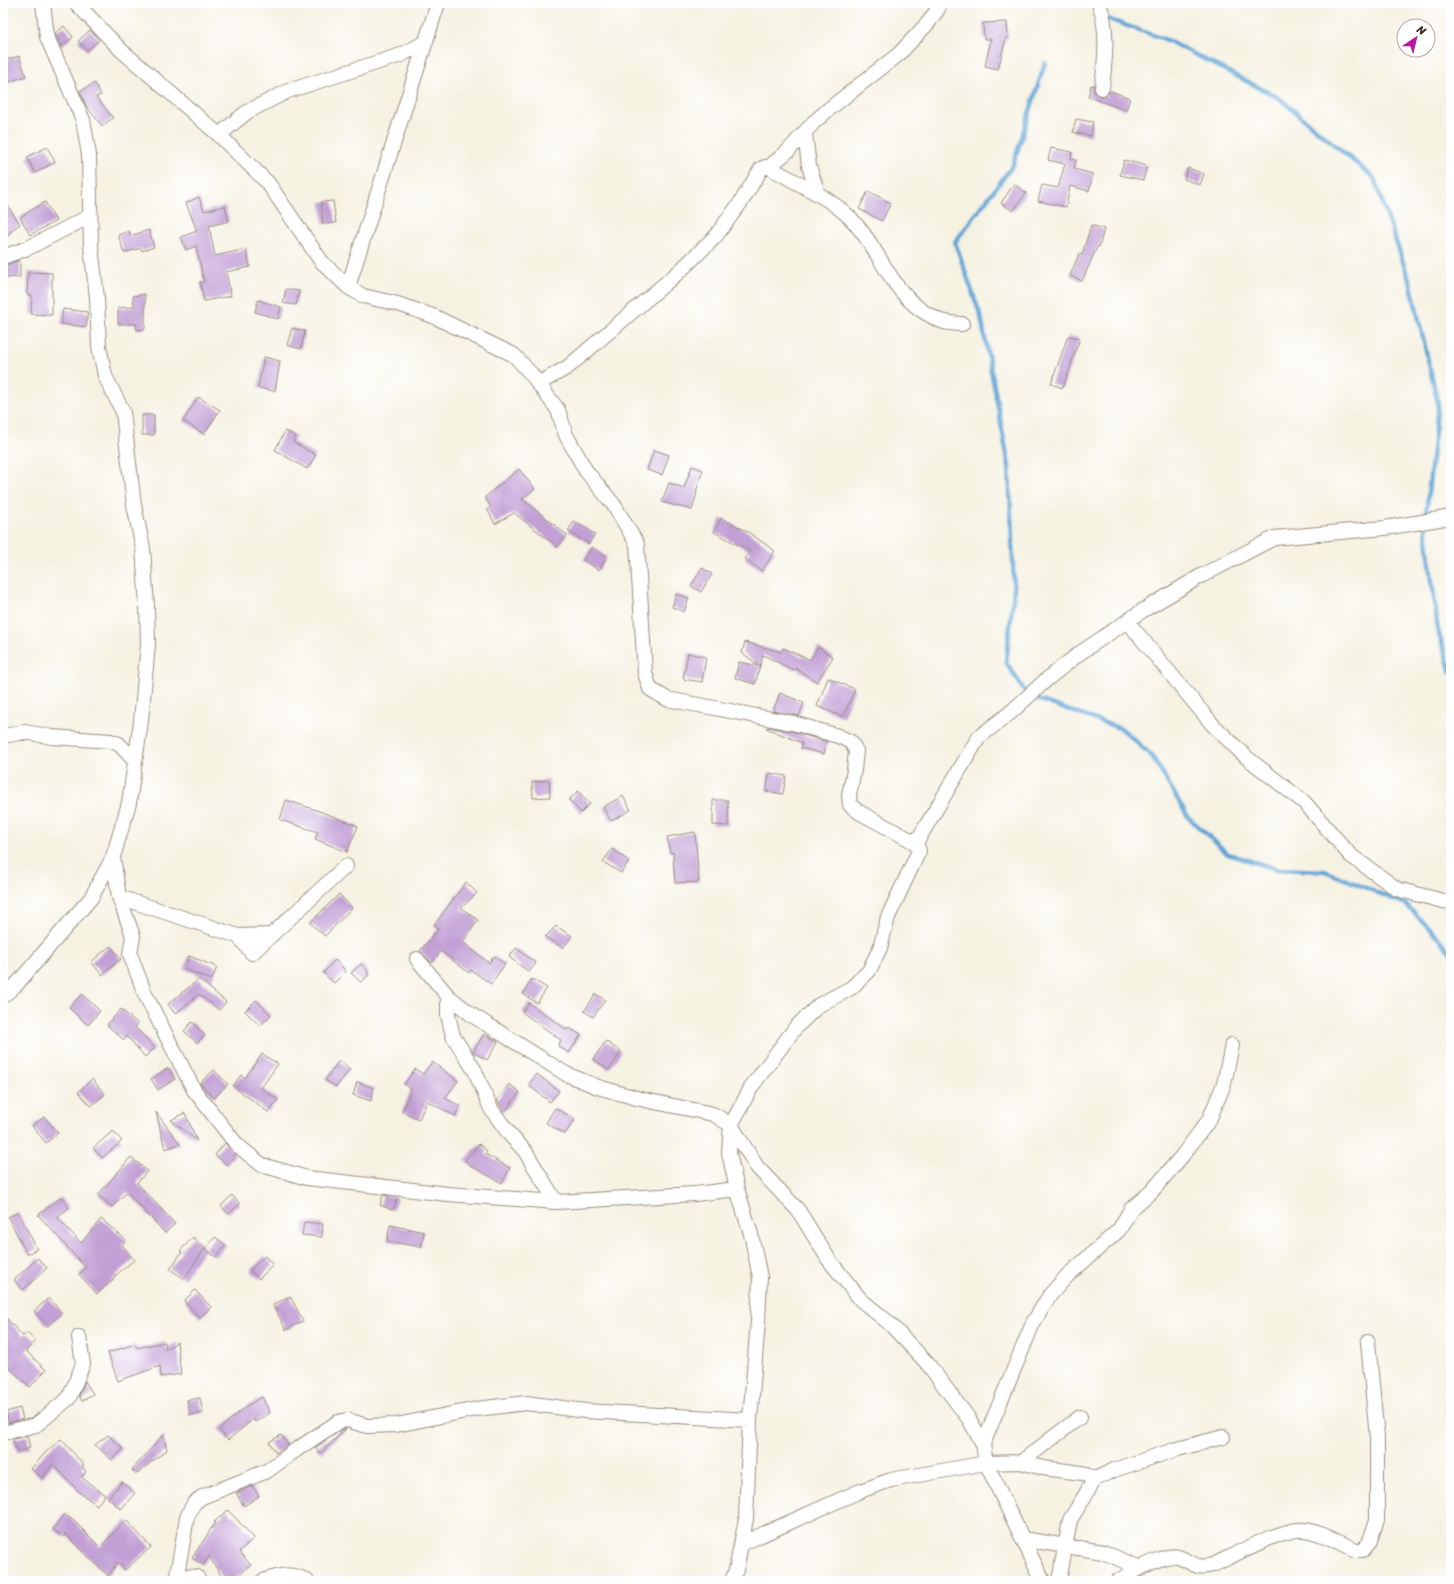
<svg xmlns="http://www.w3.org/2000/svg" width="1454" height="1584" font-family="Sriracha,sans-serif">
<rect width="100%" height="100%" fill="#fff"/>
<filter id="ink" filterUnits="userSpaceOnUse"><feTurbulence type="fractalNoise" baseFrequency=".025" numOctaves="2"/><feDisplacementMap in="SourceGraphic" scale="8" xChannelSelector="R" yChannelSelector="G"/><feConvolveMatrix kernelMatrix="1 2 1 2 8 2 1 2 1" color-interpolation-filters="sRGB"/></filter>
<filter id="wash" filterUnits="userSpaceOnUse"><feTurbulence type="fractalNoise" baseFrequency=".012" numOctaves="4" result="noise"/><feDisplacementMap in="SourceGraphic" scale="16" xChannelSelector="R" yChannelSelector="G"/><feGaussianBlur stdDeviation="0.9" result="paint"/><feColorMatrix in="noise" values="0 0 0 0 0 0 0 0 0 0 0 0 0 0 0 0 0 1.4 0 .05"/><feComposite in="paint" operator="in"/></filter>
<g filter="url(#wash)">
<rect width="100%" height="100%" fill="#f6f2e2"/>
<g fill="none" stroke-linecap="round" stroke-linejoin="round">
<path stroke="#62a5d6" stroke-width="4.5" d="M 1105,18 L 1167,40 L 1279,98 L 1374,178 L 1411,285 L 1438,404 L 1425,522 L 1438,631 L 1451,672
M 1045,63 L 1013,165 L 955,242 L 981,317 L 1009,466 L 1014,590 L 1006,662 L 1028,696 L 1122,729 L 1152,756 L 1188,817 L 1228,854 L 1277,869 L 1325,871 L 1405,904 L 1434,933 L 1451,953"/>
</g>
<g id="blocks">
<path fill="#c2a0d6" d="M 1007,22 L 1008,38 L 1006,38 L 998,69 L 985,66 L 991,39 L 984,39 L 983,23 Z
M 64,26 L 73,37 L 61,47 L 55,33 Z
M 90,30 L 99,40 L 87,51 L 78,41 Z
M 19,56 L 26,76 L 3,84 L 3,61 Z
M 95,83 L 101,95 L 96,97 L 113,118 L 102,126 L 86,106 L 80,91 Z
M 1091,85 L 1094,86 L 1094,91 L 1097,95 L 1101,96 L 1106,96 L 1110,91 L 1130,98 L 1126,110 L 1088,97 Z
M 1076,119 L 1093,122 L 1091,136 L 1073,132 Z
M 47,147 L 55,162 L 35,173 L 27,157 Z
M 1051,148 L 1072,152 L 1071,159 L 1076,160 L 1074,169 L 1093,174 L 1089,191 L 1070,186 L 1066,207 L 1038,201 L 1042,185 L 1058,188 L 1065,164 L 1048,160 Z
M 1124,160 L 1147,166 L 1143,180 L 1120,175 Z
M 1188,168 L 1204,174 L 1200,185 L 1184,179 Z
M 1014,184 L 1026,193 L 1013,211 L 1001,203 Z
M 868,191 L 891,203 L 882,221 L 859,209 Z
M 199,197 L 204,211 L 225,206 L 229,221 L 209,226 L 215,256 L 246,249 L 250,267 L 226,272 L 231,296 L 204,301 L 200,282 L 204,282 L 196,246 L 186,250 L 181,237 L 197,231 L 186,203 Z
M 3,199 L 20,224 L 3,238 Z
M 333,201 L 336,223 L 323,224 L 321,202 Z
M 45,202 L 56,221 L 30,235 L 20,217 Z
M 1091,225 L 1104,229 L 1099,247 L 1097,247 L 1082,281 L 1070,276 L 1079,254 L 1082,255 Z
M 149,230 L 154,247 L 142,251 L 141,248 L 124,253 L 118,235 L 129,231 L 130,236 Z
M 17,261 L 20,261 L 20,277 L 6,278 L 6,265 Z
M 28,272 L 52,273 L 52,315 L 31,314 L 32,295 L 27,295 Z
M 286,289 L 299,291 L 296,305 L 283,303 Z
M 145,294 L 145,329 L 137,330 L 136,324 L 118,324 L 118,308 L 134,307 L 133,296 Z
M 258,300 L 281,307 L 278,319 L 255,312 Z
M 63,309 L 88,312 L 86,327 L 61,324 Z
M 292,328 L 305,331 L 301,349 L 287,345 Z
M 1068,336 L 1080,338 L 1063,388 L 1051,384 Z
M 264,357 L 280,361 L 275,391 L 258,388 Z
M 198,397 L 220,410 L 204,434 L 183,421 Z
M 142,415 L 154,415 L 154,435 L 142,435 Z
M 285,431 L 296,436 L 293,442 L 316,455 L 307,469 L 275,450 Z
M 654,450 L 669,455 L 662,475 L 647,470 Z
M 692,466 L 703,470 L 696,492 L 697,492 L 692,510 L 662,502 L 669,483 L 684,488 Z
M 519,469 L 535,489 L 522,499 L 567,535 L 558,547 L 514,513 L 495,524 L 487,509 L 491,507 L 485,497 Z
M 721,518 L 748,532 L 775,551 L 762,571 L 745,559 L 750,551 L 714,532 Z
M 574,521 L 595,534 L 589,544 L 568,531 Z
M 592,547 L 607,557 L 599,570 L 583,560 Z
M 702,568 L 712,574 L 701,592 L 691,586 Z
M 676,594 L 689,598 L 684,612 L 672,607 Z
M 745,642 L 781,652 L 783,648 L 810,660 L 818,647 L 833,657 L 817,682 L 795,668 L 794,670 L 763,655 L 760,666 L 742,653 Z
M 688,653 L 706,657 L 702,682 L 683,679 Z
M 739,662 L 760,666 L 755,684 L 735,678 Z
M 828,678 L 855,689 L 843,717 L 817,706 Z
M 780,693 L 804,703 L 799,716 L 773,711 Z
M 767,727 L 791,731 L 827,742 L 824,754 L 801,748 L 802,743 L 766,728 Z
M 769,773 L 786,776 L 783,794 L 766,791 Z
M 549,780 L 550,797 L 533,798 L 532,782 Z
M 578,791 L 590,804 L 581,813 L 569,800 Z
M 623,796 L 631,810 L 611,821 L 603,807 Z
M 286,800 L 319,811 L 358,826 L 347,852 L 315,839 L 318,832 L 280,820 Z
M 713,800 L 728,800 L 728,826 L 713,825 Z
M 695,832 L 699,882 L 675,883 L 673,852 L 670,853 L 667,837 Z
M 612,849 L 629,861 L 621,873 L 603,862 Z
M 466,882 L 477,893 L 461,908 L 478,920 L 463,942 L 489,963 L 494,956 L 505,964 L 491,984 L 471,970 L 469,973 L 441,951 L 432,963 L 420,951 L 438,929 L 434,925 Z
M 339,894 L 352,908 L 325,936 L 310,923 Z
M 556,926 L 572,936 L 563,948 L 545,937 Z
M 110,946 L 121,959 L 102,975 L 91,962 Z
M 516,948 L 536,963 L 529,972 L 509,957 Z
M 189,956 L 217,967 L 212,980 L 184,969 Z
M 335,960 L 346,971 L 334,983 L 323,973 Z
M 361,964 L 368,971 L 368,976 L 361,982 L 351,973 Z
M 199,979 L 226,1002 L 219,1010 L 199,994 L 175,1014 L 168,1004 Z
M 532,979 L 547,988 L 537,1003 L 523,994 Z
M 82,994 L 100,1011 L 88,1025 L 69,1008 Z
M 596,994 L 605,1000 L 593,1017 L 584,1011 Z
M 256,1000 L 271,1015 L 260,1026 L 245,1011 Z
M 529,1003 L 567,1030 L 569,1028 L 581,1035 L 569,1053 L 558,1046 L 561,1040 L 522,1012 Z
M 121,1009 L 138,1024 L 135,1027 L 155,1048 L 145,1057 L 127,1036 L 124,1040 L 107,1025 Z
M 192,1022 L 205,1035 L 197,1043 L 184,1031 Z
M 484,1034 L 498,1042 L 487,1060 L 473,1052 Z
M 606,1041 L 621,1052 L 609,1070 L 593,1059 Z
M 262,1054 L 278,1064 L 261,1088 L 278,1100 L 268,1112 L 233,1086 L 241,1075 L 245,1078 Z
M 339,1061 L 350,1069 L 336,1087 L 325,1080 Z
M 432,1062 L 458,1081 L 445,1098 L 460,1106 L 455,1116 L 427,1101 L 419,1119 L 402,1112 L 411,1089 L 404,1084 L 415,1069 L 423,1074 Z
M 168,1068 L 175,1079 L 158,1090 L 151,1079 Z
M 214,1070 L 228,1084 L 214,1098 L 200,1083 Z
M 537,1074 L 559,1091 L 550,1102 L 528,1085 Z
M 92,1079 L 105,1094 L 91,1106 L 78,1092 Z
M 357,1082 L 374,1088 L 371,1101 L 353,1095 Z
M 509,1084 L 520,1092 L 504,1112 L 497,1100 Z
M 555,1108 L 575,1119 L 565,1134 L 546,1123 Z
M 156,1112 L 180,1144 L 165,1149 Z
M 185,1113 L 197,1141 L 171,1120 Z
M 44,1117 L 58,1133 L 46,1143 L 32,1126 Z
M 113,1131 L 122,1141 L 102,1158 L 93,1148 Z
M 225,1143 L 235,1154 L 227,1165 L 215,1155 Z
M 479,1144 L 487,1151 L 485,1154 L 510,1168 L 502,1183 L 471,1166 L 465,1160 Z
M 131,1157 L 147,1171 L 137,1183 L 175,1224 L 165,1233 L 127,1192 L 112,1207 L 98,1195 Z
M 232,1195 L 240,1204 L 228,1214 L 221,1206 Z
M 383,1195 L 397,1198 L 393,1210 L 380,1205 Z
M 61,1197 L 69,1208 L 57,1217 L 81,1243 L 101,1219 L 126,1240 L 122,1245 L 134,1260 L 115,1276 L 116,1277 L 97,1294 L 79,1274 L 86,1268 L 38,1215 Z
M 18,1212 L 37,1249 L 27,1254 L 8,1217 Z
M 304,1222 L 323,1224 L 322,1237 L 302,1235 Z
M 390,1225 L 424,1232 L 421,1247 L 387,1241 Z
M 193,1237 L 205,1248 L 184,1279 L 170,1269 L 182,1252 L 180,1251 Z
M 215,1237 L 226,1245 L 216,1257 L 205,1249 Z
M 265,1256 L 273,1265 L 259,1279 L 250,1270 Z
M 38,1258 L 47,1268 L 23,1290 L 14,1280 Z
M 195,1290 L 211,1307 L 200,1318 L 184,1301 Z
M 290,1296 L 303,1321 L 286,1330 L 273,1305 Z
M 49,1298 L 62,1313 L 48,1326 L 34,1311 Z
M 3,1315 L 23,1336 L 27,1333 L 36,1341 L 26,1351 L 46,1370 L 30,1387 L 3,1362 Z
M 165,1342 L 166,1349 L 177,1342 L 181,1374 L 161,1377 L 160,1366 L 118,1381 L 108,1353 L 135,1344 L 137,1348 Z
M 85,1381 L 93,1394 L 82,1401 L 79,1396 Z
M 262,1397 L 270,1413 L 255,1422 L 253,1419 L 228,1440 L 219,1429 L 248,1405 Z
M 200,1398 L 203,1413 L 190,1415 L 187,1400 Z
M 20,1408 L 23,1419 L 9,1423 L 6,1412 Z
M 346,1429 L 321,1453 L 315,1448 L 341,1430 Z
M 108,1435 L 123,1449 L 112,1460 L 95,1445 Z
M 163,1435 L 167,1450 L 136,1474 L 132,1470 Z
M 281,1435 L 288,1445 L 276,1453 L 269,1442 Z
M 27,1436 L 30,1448 L 17,1452 L 13,1439 Z
M 61,1439 L 84,1465 L 82,1466 L 86,1472 L 81,1477 L 105,1495 L 97,1505 L 80,1493 L 53,1464 L 42,1478 L 31,1469 L 46,1452 Z
M 122,1482 L 135,1493 L 121,1509 L 108,1498 Z
M 252,1486 L 259,1496 L 244,1506 L 236,1493 Z
M 228,1510 L 254,1538 L 239,1552 L 251,1565 L 238,1576 L 229,1581 L 224,1581 L 209,1556 L 203,1565 L 192,1558 L 215,1523 L 214,1522 Z
M 64,1514 L 74,1521 L 100,1547 L 126,1520 L 151,1547 L 125,1570 L 118,1562 L 108,1576 L 65,1534 L 63,1537 L 53,1529 Z"/>
</g>
</g>
<g filter="url(#ink)">
<use href="#blocks" fill-opacity="0" stroke="#988e80" stroke-width="1"/>
<g fill="none" stroke-linecap="round" stroke-linejoin="round">
<g stroke="#988e80" stroke-width="16">
<path id="street" d="M 76,3 L 121,50 L 219,135 L 268,183 L 321,261 L 348,287 L 363,296 L 398,304 L 433,316 L 514,355 L 532,375 L 558,410 L 566,435 L 586,471 L 614,505 L 637,544 L 645,673 L 650,689 L 667,699 L 793,723 L 838,736 L 851,742 L 856,751 L 854,770 L 849,795 L 850,805 L 859,812 L 916,843 L 919,851 L 888,917 L 880,948 L 869,971 L 851,988 L 819,1005 L 796,1027 L 752,1086 L 731,1125 L 729,1153 L 737,1189 L 751,1234 L 760,1277 L 758,1321 L 750,1420 L 746,1519 L 736,1570 L 732,1581
M 1099,3 C 1109,30 1105,60 1102,88
M 805,134 L 809,166 L 818,194
M 219,135 L 247,112 L 288,91 L 401,55 L 426,42
M 769,167 C 794,182 823,194 845,213 C 880,244 889,296 933,317 C 936,319 940,321 944,322 C 950,323 956,324 962,324
M 3,257 L 28,248 L 90,216
M 348,287 L 438,3
M 538,384 L 568,367 L 681,270 L 715,237 L 741,202 L 761,169 L 765,167 L 769,167 L 788,151 L 814,122 L 829,109 L 899,54 L 928,23 L 938,9 L 939,3
M 1127,621 L 1212,724 L 1246,757 L 1305,803 L 1350,855 L 1397,889 L 1443,901 L 1451,902
M 3,736 L 25,732 L 52,737 L 111,741 L 119,744 L 135,761
M 916,843 L 979,737 L 1010,713 L 1046,680 L 1080,653 L 1142,611 L 1201,576 L 1274,538 L 1385,528 L 1451,517
M 113,857 L 119,897 L 133,936 L 130,954 L 145,994 L 194,1090 L 237,1145 L 262,1165 L 307,1178 L 448,1194 L 556,1202 L 695,1194 L 737,1189
M 119,897 L 238,936 L 272,935
M 238,936 L 252,953 L 346,866
M 417,959 L 448,996 L 472,1015 L 566,1074 L 598,1087 L 640,1099 L 713,1114 L 731,1125 L 757,1167 L 798,1210 L 829,1260 L 861,1300 L 889,1323 L 927,1363 L 969,1419 L 983,1444 L 986,1463 L 1043,1581
M 3,996 L 16,985 L 91,898 L 113,857 L 129,803 L 141,721 L 148,644 L 147,606 L 143,548 L 134,505 L 123,412 L 105,376 L 99,346 L 97,298 L 91,246 L 89,155 L 83,120 L 47,37 L 43,3
M 448,996 L 448,1015 L 453,1036 L 475,1071 L 491,1109 L 511,1136 L 525,1151 L 556,1202
M 3,1433 L 36,1425 L 69,1398 L 83,1364 L 79,1337
M 983,1444 L 1033,1323 L 1050,1295 L 1067,1276 L 1119,1230 L 1131,1209 L 1152,1191 L 1182,1156 L 1209,1120 L 1224,1084 L 1232,1045
M 1021,1462 L 1043,1468 L 1082,1473 L 1095,1479
M 1023,1539 L 1103,1552 L 1140,1568
M 741,1544 L 860,1491 L 891,1480 L 986,1463 L 1021,1462 L 1080,1417
M 178,1576 L 197,1577 L 198,1579 L 198,1581
M 176,1581 L 187,1517 L 194,1503 L 202,1497 L 267,1471 L 296,1450 L 338,1422 L 347,1420 L 367,1426 L 396,1425 L 477,1409 L 526,1403 L 585,1411 L 750,1420
M 263,1581 C 280,1575 290,1572 307,1581
M 1059,1581 L 1070,1520 L 1095,1479 L 1114,1470 L 1174,1450 L 1223,1437
M 1118,1581 C 1130,1574 1164,1552 1178,1557 C 1194,1562 1194,1570 1213,1565 C 1233,1556 1284,1527 1304,1530 C 1322,1532 1340,1543 1356,1550 L 1363,1550 L 1369,1543 L 1377,1520 L 1377,1438 L 1368,1342"/>
</g>
<use href="#street" stroke="#fff" stroke-width="14"/>
</g>
</g>
<rect width="1454" height="1584" fill="none" stroke="#fff" stroke-width="16"/>
<g transform="translate(1416 38) rotate(35)"><circle r="19" fill="#ffffff" stroke="#b1aaa5"/>
<path d="M0-3L7 15L0 10L-7 15Z" fill="#b5179e"/>
<text y="-6" font-size="11" font-weight="bold" text-anchor="middle" fill="#3b2a1e">N</text>
</g>
</svg>
